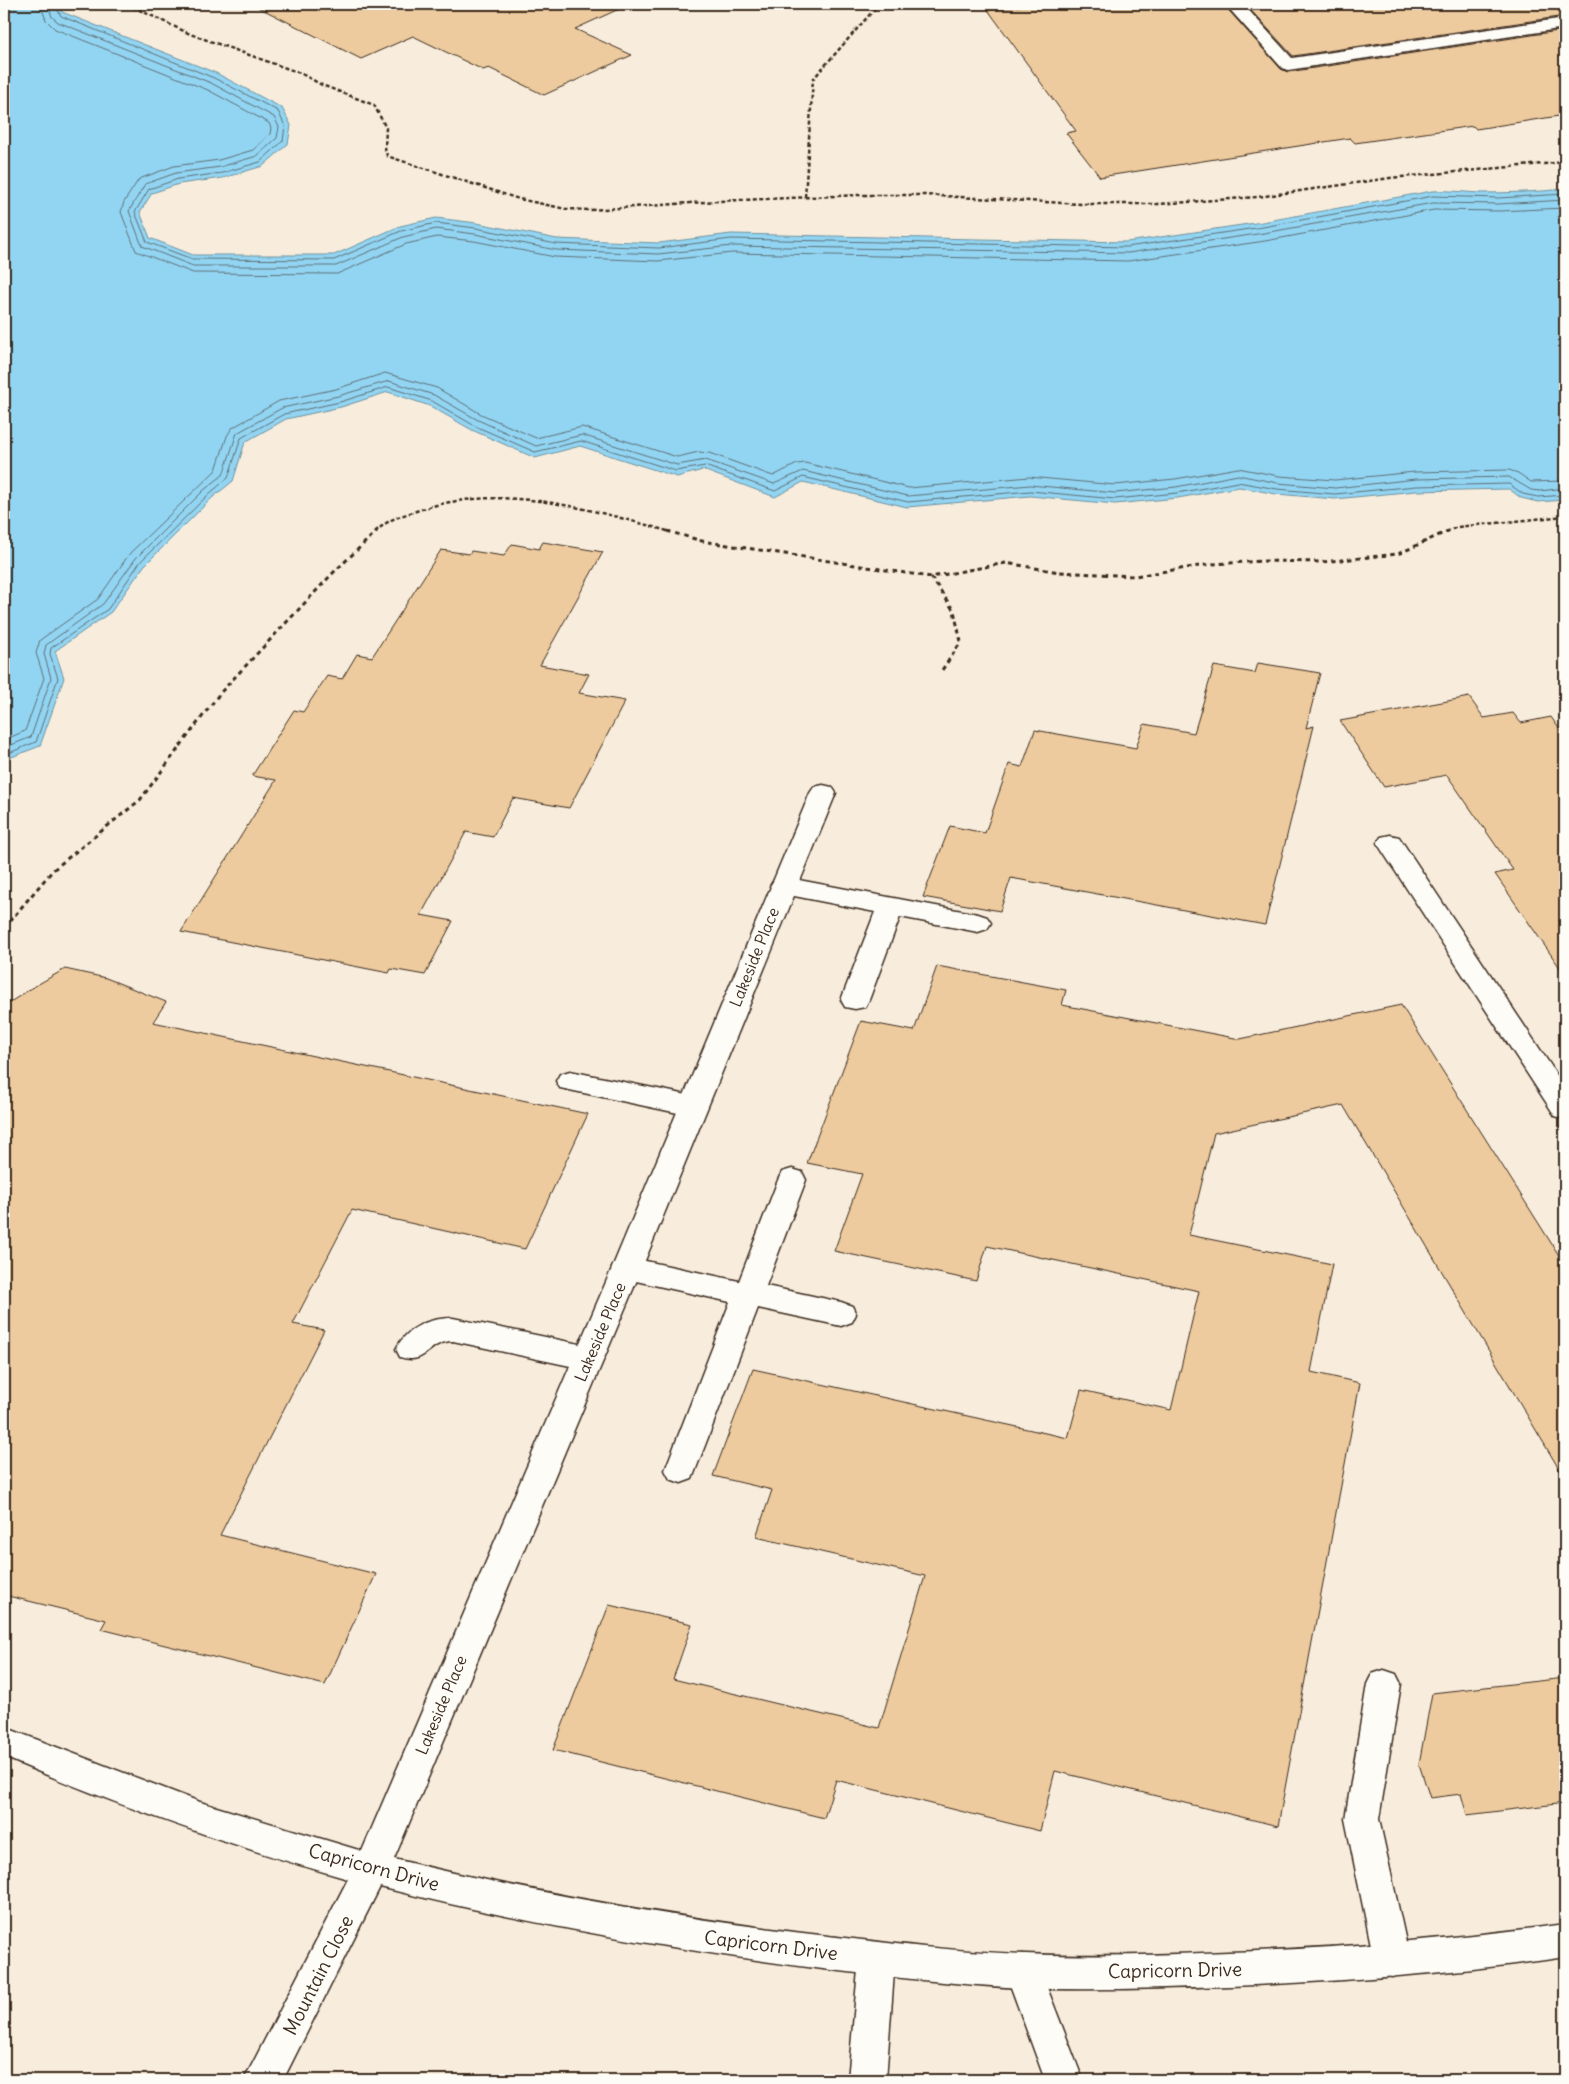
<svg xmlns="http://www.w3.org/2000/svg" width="1569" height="2084" font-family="Delius,sans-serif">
<rect width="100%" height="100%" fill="#fdfcf7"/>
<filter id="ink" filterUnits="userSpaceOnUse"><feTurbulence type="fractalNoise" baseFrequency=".02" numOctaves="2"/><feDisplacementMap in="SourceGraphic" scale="10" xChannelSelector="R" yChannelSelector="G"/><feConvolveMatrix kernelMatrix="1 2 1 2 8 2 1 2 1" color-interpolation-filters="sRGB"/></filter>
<g filter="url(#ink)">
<path fill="#f8eddc" d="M 4,4 L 1565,4 L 1565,2080 L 4,2080 Z"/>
<path fill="#92d5f3" stroke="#6f919e" d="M 4,4 L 58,4 L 62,12 L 216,73 L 282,108 L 291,125 L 288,144 L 263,166 L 223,178 L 179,184 L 152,193 L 140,212 L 150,238 L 193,255 L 334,255 L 400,226 L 436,218 L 477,223 L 557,239 L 659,243 L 731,234 L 1127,242 L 1262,222 L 1432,191 C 1449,190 1462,192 1479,193 C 1508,193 1536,192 1565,189 L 1565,500 L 1538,502 L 1521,498 L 1509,489 L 1416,491 L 1335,499 L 1276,494 L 1239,487 L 1178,498 L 1115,504 L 1030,496 L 907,507 L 803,482 L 775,497 L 703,470 L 677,477 L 580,446 L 535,458 L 472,430 L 430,406 L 388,392 L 341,407 L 286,419 L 245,442 L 233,481 L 212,498 L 144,566 L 111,612 L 55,651 L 64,678 L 40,746 L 4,760 L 4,230 L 6,227 L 4,208 Z"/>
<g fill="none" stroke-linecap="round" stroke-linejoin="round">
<path stroke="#5e6e73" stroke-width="1" d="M 40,4 L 46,20 L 55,29 L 208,90 L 269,123 L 271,128 L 270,134 L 253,150 L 219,160 L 174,166 L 139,179 L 124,202 L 121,212 L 136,251 L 193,273 L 337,274 L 406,244 L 437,237 L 474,241 L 555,257 L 658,261 L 732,253 L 1128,261 L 1265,241 L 1434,210 L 1499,211 L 1565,208
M 48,4 L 52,17 L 58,22 L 211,83 L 274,117 L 279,127 L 277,138 L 257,156 L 220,167 L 176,173 L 145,184 L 129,211 L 142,246 L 193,266 L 336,266 L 403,237 L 436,229 L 475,234 L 556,250 L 658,254 L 732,246 L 1128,253 L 1264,233 L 1433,203 L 1498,204 L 1565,200
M 54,4 L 61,16 L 214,78 L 278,111 L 285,126 L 283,141 L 260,162 L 222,173 L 178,179 L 149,189 L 135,212 L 147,242 L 192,259 L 334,260 L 401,231 L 436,223 L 476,228 L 556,244 L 659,248 L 731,239 L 1127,247 L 1263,227 L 1433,196 L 1498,198 L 1565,194
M 4,740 L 25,731 L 44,678 L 36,653 L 40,640 L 98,599 L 130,553 L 216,470 L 227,436 L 232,428 L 279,401 L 336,389 L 385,373 L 437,388 L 481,414 L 536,438 L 582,427 L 677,457 L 699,452 L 709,453 L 773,476 L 797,464 L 805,463 L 909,488 L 1029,477 L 1115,485 L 1175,479 L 1238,468 L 1279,476 L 1335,480 L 1415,472 L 1509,470 L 1518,473 L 1531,482 L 1565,481
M 4,748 L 31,737 L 51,678 L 44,654 L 46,645 L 103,604 L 136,558 L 204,490 L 223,475 L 237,433 L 282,408 L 338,396 L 389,381 L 434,395 L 478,420 L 536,446 L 582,435 L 677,465 L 706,460 L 774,484 L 803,471 L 908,496 L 1030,485 L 1115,493 L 1176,487 L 1238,475 L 1278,483 L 1335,488 L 1416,479 L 1509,477 L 1531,490 L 1540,491 L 1565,488
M 4,755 L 36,742 L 58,678 L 50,654 L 51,648 L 108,609 L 140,562 L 209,494 L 228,478 L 241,438 L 284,414 L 340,402 L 388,387 L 432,401 L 475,426 L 535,452 L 581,441 L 676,471 L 705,466 L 775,491 L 803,477 L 908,502 L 1030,491 L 1115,499 L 1177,493 L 1238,482 L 1277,489 L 1335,494 L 1416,486 L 1509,484 L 1523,494 L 1538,497 L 1565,495"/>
</g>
<path fill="#edcb9e" stroke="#3b2a1e" d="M 252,4 L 630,4 L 575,29 L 632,55 L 544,95 L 489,68 L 483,70 L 413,36 L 361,59 Z
M 1034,4 L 1223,4 L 1281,69 L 1288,72 L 1565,30 L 1565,115 L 1476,129 L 1473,126 L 1355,143 L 1350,138 L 1100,177 L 1066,133 L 1076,131 L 988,10 Z
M 1245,4 L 1565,4 L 1565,16 L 1293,56 Z
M 543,542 L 603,552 L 540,665 L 589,674 L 579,693 L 625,701 L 569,808 L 513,798 L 493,837 L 466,832 L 421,915 L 453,921 L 425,975 L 391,969 L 389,973 L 181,932 L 276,780 L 252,776 L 294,710 L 303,712 L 327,676 L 342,679 L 357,654 L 372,657 L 441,550 L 469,554 L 471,551 L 504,556 L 512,544 L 539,549 Z
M 1258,663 L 1320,673 L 1306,728 L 1314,726 L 1265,925 L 1011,878 L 1000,911 L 923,897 L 950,826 L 985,833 L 1009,764 L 1022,767 L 1035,730 L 1136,748 L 1144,724 L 1194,733 L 1214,666 L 1255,673 Z
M 1469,697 L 1484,718 L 1513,713 L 1521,723 L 1551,717 L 1565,737 L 1565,975 L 1495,874 L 1513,870 L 1447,775 L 1384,787 L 1340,721 Z
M 937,966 L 1066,990 L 1062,1005 L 1240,1039 L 1401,1005 L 1565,1265 L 1565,1479 L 1343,1105 L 1214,1133 L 1189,1235 L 1332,1264 L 1311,1372 L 1360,1383 L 1278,1826 L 1055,1771 L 1040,1831 L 836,1780 L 824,1818 L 553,1750 L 609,1605 L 692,1624 L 673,1679 L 879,1728 L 925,1576 L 756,1537 L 772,1490 L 713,1476 L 753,1369 L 1068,1438 L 1081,1390 L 1171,1410 L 1199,1291 L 987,1246 L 976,1281 L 834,1251 L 862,1174 L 807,1163 L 861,1021 L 914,1031 Z
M 65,969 L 106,978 L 166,1002 L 153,1022 L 588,1114 L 525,1249 L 352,1210 L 293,1324 L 324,1330 L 220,1535 L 376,1574 L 325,1685 L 101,1629 L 106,1620 L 4,1595 L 4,1006 L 35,986 Z
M 1565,1678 L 1565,1803 L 1467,1815 L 1461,1794 L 1430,1798 L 1419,1764 L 1432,1693 Z"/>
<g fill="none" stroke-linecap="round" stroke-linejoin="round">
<g stroke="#3b2a1e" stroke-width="3">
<path id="lane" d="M 1225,4 L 1243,4 L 1292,58 L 1565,18 L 1565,28 L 1288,70 L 1282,68 Z
M 1390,835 L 1399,837 L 1565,1087 L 1565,1119 L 1555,1116 L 1377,843 L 1381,837 Z
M 783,877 L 978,914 L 987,917 L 991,923 L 987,929 L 978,932 L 900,917 L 869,1000 L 865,1007 L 855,1009 L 845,1007 L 841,1000 L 875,912 L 774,892 L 770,886 L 774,880 Z
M 570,1071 L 692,1096 L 702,1099 L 706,1106 L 702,1113 L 692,1116 L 560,1088 L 556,1081 L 560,1074 Z
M 792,1169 L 802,1172 L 806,1180 L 766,1286 L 841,1302 L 852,1306 L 856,1314 L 852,1322 L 841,1326 L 758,1308 L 692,1479 L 681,1483 L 670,1479 L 665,1470 L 730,1302 L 627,1279 L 617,1276 L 612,1268 L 617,1260 L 627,1257 L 739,1281 L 778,1180 L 782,1172 Z
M 453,1318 L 589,1346 L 600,1350 L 604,1358 L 600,1366 L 589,1370 L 453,1341 C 425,1342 428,1366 400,1357 L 396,1349 C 407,1327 429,1318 453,1318 Z
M 1384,1670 L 1396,1674 L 1401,1684 L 1379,1819 L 1410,1960 L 1405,1972 L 1392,1977 L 1379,1972 L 1374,1960 L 1345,1819 L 1367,1684 L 1372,1674 Z
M 877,1942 L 890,1947 L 895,1959 L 886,2080 L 848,2080 L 859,1959 L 864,1947 Z
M 1023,1954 L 1036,1959 L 1083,2080 L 1045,2080 L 1005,1971 L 1010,1959 Z"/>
</g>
<g stroke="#3b2a1e" stroke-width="3">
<path id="street" d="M 823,785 L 832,787 L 836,793 L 642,1268 L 394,1859 C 534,1893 676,1918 820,1935 C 888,1943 957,1952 1026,1954 C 1094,1957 1161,1955 1228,1952 C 1341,1948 1453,1939 1565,1924 L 1565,1957 C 1454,1974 1342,1981 1230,1986 C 1160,1988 1090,1991 1020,1988 C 954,1984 889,1977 823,1969 C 674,1950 526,1924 380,1887 L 283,2080 L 244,2080 L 348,1879 C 231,1846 116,1805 4,1757 L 4,1727 L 200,1802 L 362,1851 L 612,1268 L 810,793 L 814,787 Z"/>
</g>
<path stroke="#3b2a1e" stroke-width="2.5" stroke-dasharray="4 2.5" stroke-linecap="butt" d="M 127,4 L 190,34 L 300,73 L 322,85 L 374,105 L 386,128 L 385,148 L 387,156 L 519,199 L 566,209 L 591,210 L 718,201 L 859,195 L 924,195 L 1081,204 L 1159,204 L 1258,197 L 1390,178 L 1565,162
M 805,197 L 813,79 L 879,4
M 375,532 C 391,517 402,516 422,509 C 505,483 590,509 671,532
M 1446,532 L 1457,527 L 1565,516"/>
<path stroke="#3b2a1e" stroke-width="3" stroke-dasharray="4.5 4" stroke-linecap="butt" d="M 667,531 L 702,541 L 931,577 L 1006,563 L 1059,572 L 1135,576 L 1212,564 L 1263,561 L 1322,562 L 1398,554 L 1448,531
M 931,577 L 954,611 L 961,642 L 942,670
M 4,928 L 53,870 L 140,800 L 220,693 L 333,573 L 377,531"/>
<use href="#lane" fill="#fdfcf7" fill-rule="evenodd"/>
<use href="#street" fill="#fdfcf7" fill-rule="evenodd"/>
</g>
</g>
<g text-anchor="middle" stroke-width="4" stroke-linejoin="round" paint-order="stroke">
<g font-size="16" fill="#3b2a1e" stroke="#fdfcf7">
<text transform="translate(754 957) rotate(-68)" y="6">Lakeside Place</text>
<text transform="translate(600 1332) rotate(-67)" y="6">Lakeside Place</text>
<text transform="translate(441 1705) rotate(-67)" y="6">Lakeside Place</text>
</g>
<g font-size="19" fill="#3b2a1e" stroke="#fdfcf7">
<text transform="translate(374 1867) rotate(15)" y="7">Capricorn Drive</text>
<text transform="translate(771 1945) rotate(7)" y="7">Capricorn Drive</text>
<text transform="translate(1175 1970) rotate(-1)" y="7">Capricorn Drive</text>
<text transform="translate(318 1975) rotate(-63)" y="7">Mountain Close</text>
</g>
</g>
<rect width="1569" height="2084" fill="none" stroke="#fdfcf7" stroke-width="20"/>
<rect x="10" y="10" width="1549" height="2064" fill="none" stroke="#3b2a1e" stroke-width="2" filter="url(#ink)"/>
</svg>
